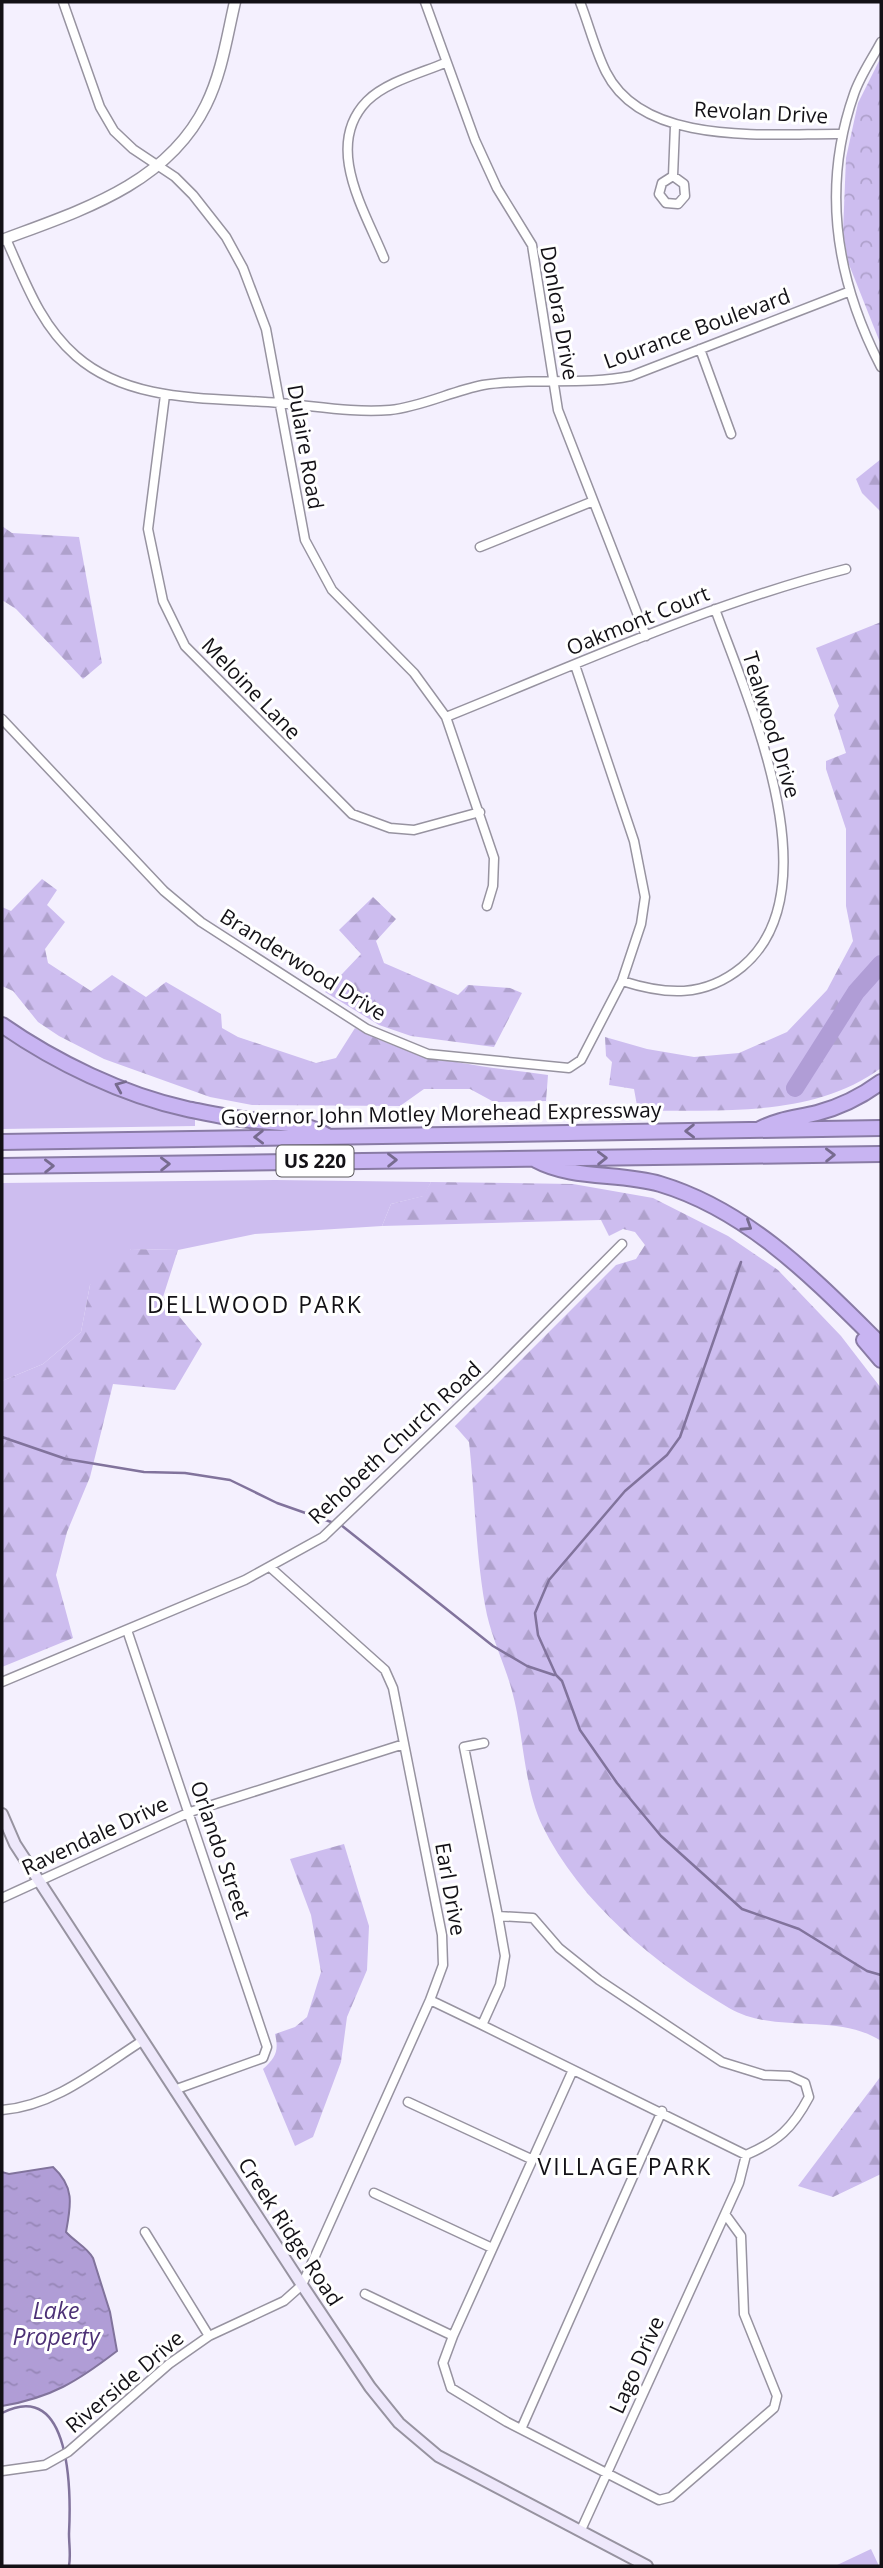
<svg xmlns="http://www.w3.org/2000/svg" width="883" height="2568" font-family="'Open Sans',sans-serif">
<defs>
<pattern id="forest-firs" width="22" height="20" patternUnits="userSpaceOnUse" patternTransform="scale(1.75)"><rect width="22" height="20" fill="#cdbdef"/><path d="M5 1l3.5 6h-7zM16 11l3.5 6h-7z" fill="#afa1cc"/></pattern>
<pattern id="park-crowns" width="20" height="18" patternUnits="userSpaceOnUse" patternTransform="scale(1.75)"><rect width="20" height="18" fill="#cdbdef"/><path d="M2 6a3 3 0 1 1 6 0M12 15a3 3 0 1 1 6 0" fill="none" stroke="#afa1cc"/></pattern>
<pattern id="water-ripples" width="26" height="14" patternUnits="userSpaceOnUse" patternTransform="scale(1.75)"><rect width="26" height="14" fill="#b09dd6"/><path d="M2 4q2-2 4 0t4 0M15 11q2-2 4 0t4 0" fill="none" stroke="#9686b7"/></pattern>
</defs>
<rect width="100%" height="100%" fill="#f4f0fe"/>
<path fill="#cdbdef" d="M 2,1029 L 195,1117 L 195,1126 L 2,1129 Z
M 275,1180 L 431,1182 L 424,1196 L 391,1204 L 382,1226 L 255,1234 L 178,1250 L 131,1249 L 90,1285 L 81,1332 L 43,1364 L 2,1381 L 2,1183 Z
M 871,2549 L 879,2566 L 835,2566 Z"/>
<path fill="url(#forest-firs)" d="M 881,459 L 881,512 L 862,493 L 856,479 Z
M 2,526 L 12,533 L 79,537 L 102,663 L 83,679 L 16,609 L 2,600 Z
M 881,622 L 881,1068 C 811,1119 720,1109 638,1111 L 634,1089 L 609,1085 L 612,1062 L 606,1056 L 605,1037 L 647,1049 L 694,1057 L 739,1053 L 787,1032 L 827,990 L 853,941 L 846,906 L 846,829 L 826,769 L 826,761 L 846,753 L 834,715 L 839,706 L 816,648 Z
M 42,879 L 57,890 L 47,905 L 65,922 L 45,949 L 48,963 L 91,991 L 112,975 L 146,997 L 166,982 L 221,1014 L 222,1028 L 238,1037 L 316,1063 L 336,1058 L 355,1028 C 416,1061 480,1066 548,1075 L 546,1101 L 494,1102 L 470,1089 L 424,1089 L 400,1106 L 252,1105 L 210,1097 L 104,1059 L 59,1036 L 38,1022 L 13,991 L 2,986 L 2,907 L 11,911 Z
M 373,897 L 396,919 L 376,941 L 384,963 L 458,995 L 468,985 L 510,988 L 522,993 L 494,1047 L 411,1036 L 379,1025 L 325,992 L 361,954 L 339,930 Z
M 431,1182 L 573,1184 L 653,1198 L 728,1236 L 778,1270 L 841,1336 L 881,1388 L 881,2041 C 837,2012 775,2035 729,2008 C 655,1964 580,1903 542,1825 C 523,1784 524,1734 512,1691 C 505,1665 493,1641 487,1615 C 476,1563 475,1496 469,1442 L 455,1426 L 616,1265 L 636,1259 L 645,1245 L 635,1232 L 623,1229 L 609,1236 L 601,1220 L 382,1226 L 391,1204 L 423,1196 Z
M 131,1249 L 178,1250 L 163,1297 L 202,1344 L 175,1390 L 113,1384 L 90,1477 L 67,1532 L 56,1575 L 73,1638 L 2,1667 L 2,1381 L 43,1364 L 81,1332 L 90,1285 L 101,1262 Z
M 344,1844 L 369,1926 L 367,1970 L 347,2017 L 341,2062 L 313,2137 L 295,2146 L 263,2069 C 276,2057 279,2051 275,2034 L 295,2027 L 307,2017 L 321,1972 L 311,1915 L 290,1859 Z
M 881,2076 L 881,2174 L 833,2197 L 798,2186 Z"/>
<path fill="url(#park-crowns)" d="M 881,57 L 881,345 L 848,262 L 843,232 L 846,158 L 858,103 Z"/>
<path fill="url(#water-ripples)" stroke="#81739c" stroke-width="2" d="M 53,2167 C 75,2187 71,2205 66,2232 C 75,2242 87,2247 93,2258 L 110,2312 L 117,2351 C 78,2381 51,2398 2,2406 L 2,2172 L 9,2174 Z"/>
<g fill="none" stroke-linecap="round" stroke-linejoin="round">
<path stroke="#81739c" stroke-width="2.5" d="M 741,1262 L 680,1437 L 667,1455 L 625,1491 L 549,1580 L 535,1613 L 538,1635 L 556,1675 L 562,1681 L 580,1730 L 617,1783 L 661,1836 L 742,1909 L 799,1929 L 867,1971 L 881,1975
M 2,1437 L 66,1459 L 144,1472 L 185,1473 L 230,1480 L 277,1503 L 334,1523
M 341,1525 L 493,1646 L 527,1666 L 554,1675
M 2,2413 C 72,2377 71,2494 69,2534 C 69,2545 71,2555 69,2566"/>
<path stroke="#b09dd6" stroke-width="18" d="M 795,1088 L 856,992 L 881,964"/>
<g stroke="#9793a0" stroke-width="11">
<path id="minor" d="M 63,2 L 100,107 L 114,131 L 133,149 L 175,177 L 193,195 L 226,237 L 243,268 L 266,329 L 305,540 L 332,590 L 414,673 L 446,717 L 494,858 L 493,886 L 487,906
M 425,2 L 475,140 L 497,188 L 532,245 L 558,410 L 646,636
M 580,2 C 589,25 595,50 606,72 C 644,148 770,133 842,134
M 881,42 C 872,59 860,76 854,94 C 821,188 836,280 881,367
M 673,176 L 662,183 L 659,194 L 666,203 L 678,204 L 685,196 L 684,184 L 673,176 L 675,126
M 6,239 C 25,281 40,325 76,356 C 131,404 212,397 279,403 C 316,406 353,413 390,410 C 421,407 452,391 483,385 C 532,377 582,386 631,376 L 848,292
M 384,258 C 365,211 323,146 367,101 C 386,82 421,73 445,63
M 700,349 L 731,434
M 165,395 L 148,529 L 163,601 L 185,646 L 352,814 L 390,828 L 414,830 L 480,812
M 480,547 L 591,502
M 446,717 C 578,664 708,604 846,569
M 2,719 L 164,891 L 201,922 L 367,1029 L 428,1054 L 569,1068 L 581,1060 L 622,981 L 641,924 L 645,897 L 634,841 L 575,665
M 622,981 C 666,995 704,998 742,967 C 835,890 747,698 715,609
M 127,1630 L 267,2047 L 263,2058 L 174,2090
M 2,1682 L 245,1580 L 323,1537 L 490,1377 L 622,1244
M 484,1743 L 464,1747 L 498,1916
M 2,1898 L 190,1812 L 404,1744
M 498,1916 L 533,1918 L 559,1948 L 599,1980 L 722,2062 L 764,2075 L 790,2076 L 805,2083 L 809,2097 C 792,2129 778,2141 746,2155 L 482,2025 L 500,1985 L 505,1956 Z
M 430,2000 L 482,2025
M 572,2072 L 453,2336 L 443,2363 L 451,2388 L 507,2422 L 659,2500 L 671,2497 L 774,2408 L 777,2396 L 744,2314 L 741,2236 L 725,2214 L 739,2183 L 746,2155
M 408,2102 L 531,2159
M 2,2110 C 55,2106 98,2069 142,2041
M 374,2193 L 492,2248
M 145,2232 L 209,2336
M 365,2294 L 453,2336
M 522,2427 L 662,2111
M 2,2471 L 45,2465 L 68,2452 L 169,2364 L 209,2336 L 284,2301 L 302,2285 L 430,2000 L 443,1965 L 442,1935 L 393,1688 L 385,1670 L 271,1568
M 581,2530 L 725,2214"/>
</g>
<g stroke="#9793a0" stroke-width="13">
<path id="tertiary" d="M 2,240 C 79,211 167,185 206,105 C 222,73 227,36 235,2"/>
</g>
<g stroke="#9793a0" stroke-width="14">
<path id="secondary" d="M 2,1814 L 15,1844 L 302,2285 L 370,2387 L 399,2423 L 438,2456 L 647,2566"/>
</g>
<g stroke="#897ba5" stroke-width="18">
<path id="motorway" d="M 2,1025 C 55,1062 123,1095 187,1109 C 207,1113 229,1118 250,1120 C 277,1124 305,1121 327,1136
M 760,1129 C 779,1119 797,1118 817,1113 C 840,1107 862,1096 881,1082
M 2,1142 L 881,1128
M 536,1160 C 573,1180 620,1172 660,1184 C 750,1211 816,1281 881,1345
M 2,1166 L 881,1154
M 864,1340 L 881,1360"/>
</g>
<use href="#minor" stroke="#fff" stroke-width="8"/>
<use href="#tertiary" stroke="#fff" stroke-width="10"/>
<use href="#secondary" stroke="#eee8fb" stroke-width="10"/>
<use href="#motorway" stroke="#c8b4f2" stroke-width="14"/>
</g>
<defs><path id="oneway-chevron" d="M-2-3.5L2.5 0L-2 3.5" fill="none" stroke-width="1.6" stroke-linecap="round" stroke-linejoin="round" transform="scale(1.75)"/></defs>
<g stroke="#776b8f">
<use href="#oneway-chevron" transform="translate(120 1086) rotate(-157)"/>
<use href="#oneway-chevron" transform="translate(690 1131) rotate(179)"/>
<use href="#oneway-chevron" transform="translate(259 1137) rotate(179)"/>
<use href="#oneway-chevron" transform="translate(830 1155) rotate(-1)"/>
<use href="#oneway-chevron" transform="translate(602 1158) rotate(-1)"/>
<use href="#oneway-chevron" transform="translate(392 1160) rotate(-1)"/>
<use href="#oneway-chevron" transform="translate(165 1164) rotate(-1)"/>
<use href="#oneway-chevron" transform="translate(49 1166) rotate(-1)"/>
<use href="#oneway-chevron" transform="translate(747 1226) rotate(33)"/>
</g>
<g text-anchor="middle" stroke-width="6" stroke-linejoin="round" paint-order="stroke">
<rect fill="#fff" stroke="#5a585c" stroke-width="2" x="276.5" y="1145.5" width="77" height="31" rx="5"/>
<g font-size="19" font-weight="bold" fill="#131116">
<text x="315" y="1168">US 220</text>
</g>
<g font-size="21" fill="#131116" stroke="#fff">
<text transform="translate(761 113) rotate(3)" y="7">Revolan Drive</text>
<text transform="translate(559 313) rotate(80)" y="7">Donlora Drive</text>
<text transform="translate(697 329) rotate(-20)" y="7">Lourance Boulevard</text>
<text transform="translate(305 447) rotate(80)" y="7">Dulaire Road</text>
<text transform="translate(638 621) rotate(-22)" y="7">Oakmont Court</text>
<text transform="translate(251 689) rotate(46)" y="7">Meloine Lane</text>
<text transform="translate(771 725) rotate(73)" y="7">Tealwood Drive</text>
<text transform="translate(303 965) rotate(32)" y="7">Branderwood Drive</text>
<text transform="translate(441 1114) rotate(-1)" y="7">Governor John Motley Morehead Expressway</text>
<text transform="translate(395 1443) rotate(-43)" y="7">Rehobeth Church Road</text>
<text transform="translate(95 1836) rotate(-25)" y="7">Ravendale Drive</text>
<text transform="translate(220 1850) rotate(71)" y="7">Orlando Street</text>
<text transform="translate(450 1889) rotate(80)" y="7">Earl Drive</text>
<text transform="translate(290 2232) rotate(57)" y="7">Creek Ridge Road</text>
<text transform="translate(637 2365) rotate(-66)" y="7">Lago Drive</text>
<text transform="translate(125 2382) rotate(-40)" y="7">Riverside Drive</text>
</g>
<g font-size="23" letter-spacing="2" fill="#131116" stroke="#fff">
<text x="255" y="1313">DELLWOOD PARK</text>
<text x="625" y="2175">VILLAGE PARK</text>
</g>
<g font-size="23" font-style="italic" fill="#4d3176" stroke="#fff">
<text x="56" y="2319">Lake<tspan x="56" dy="26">Property</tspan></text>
</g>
</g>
<rect width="883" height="2568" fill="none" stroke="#131116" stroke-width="7"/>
</svg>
